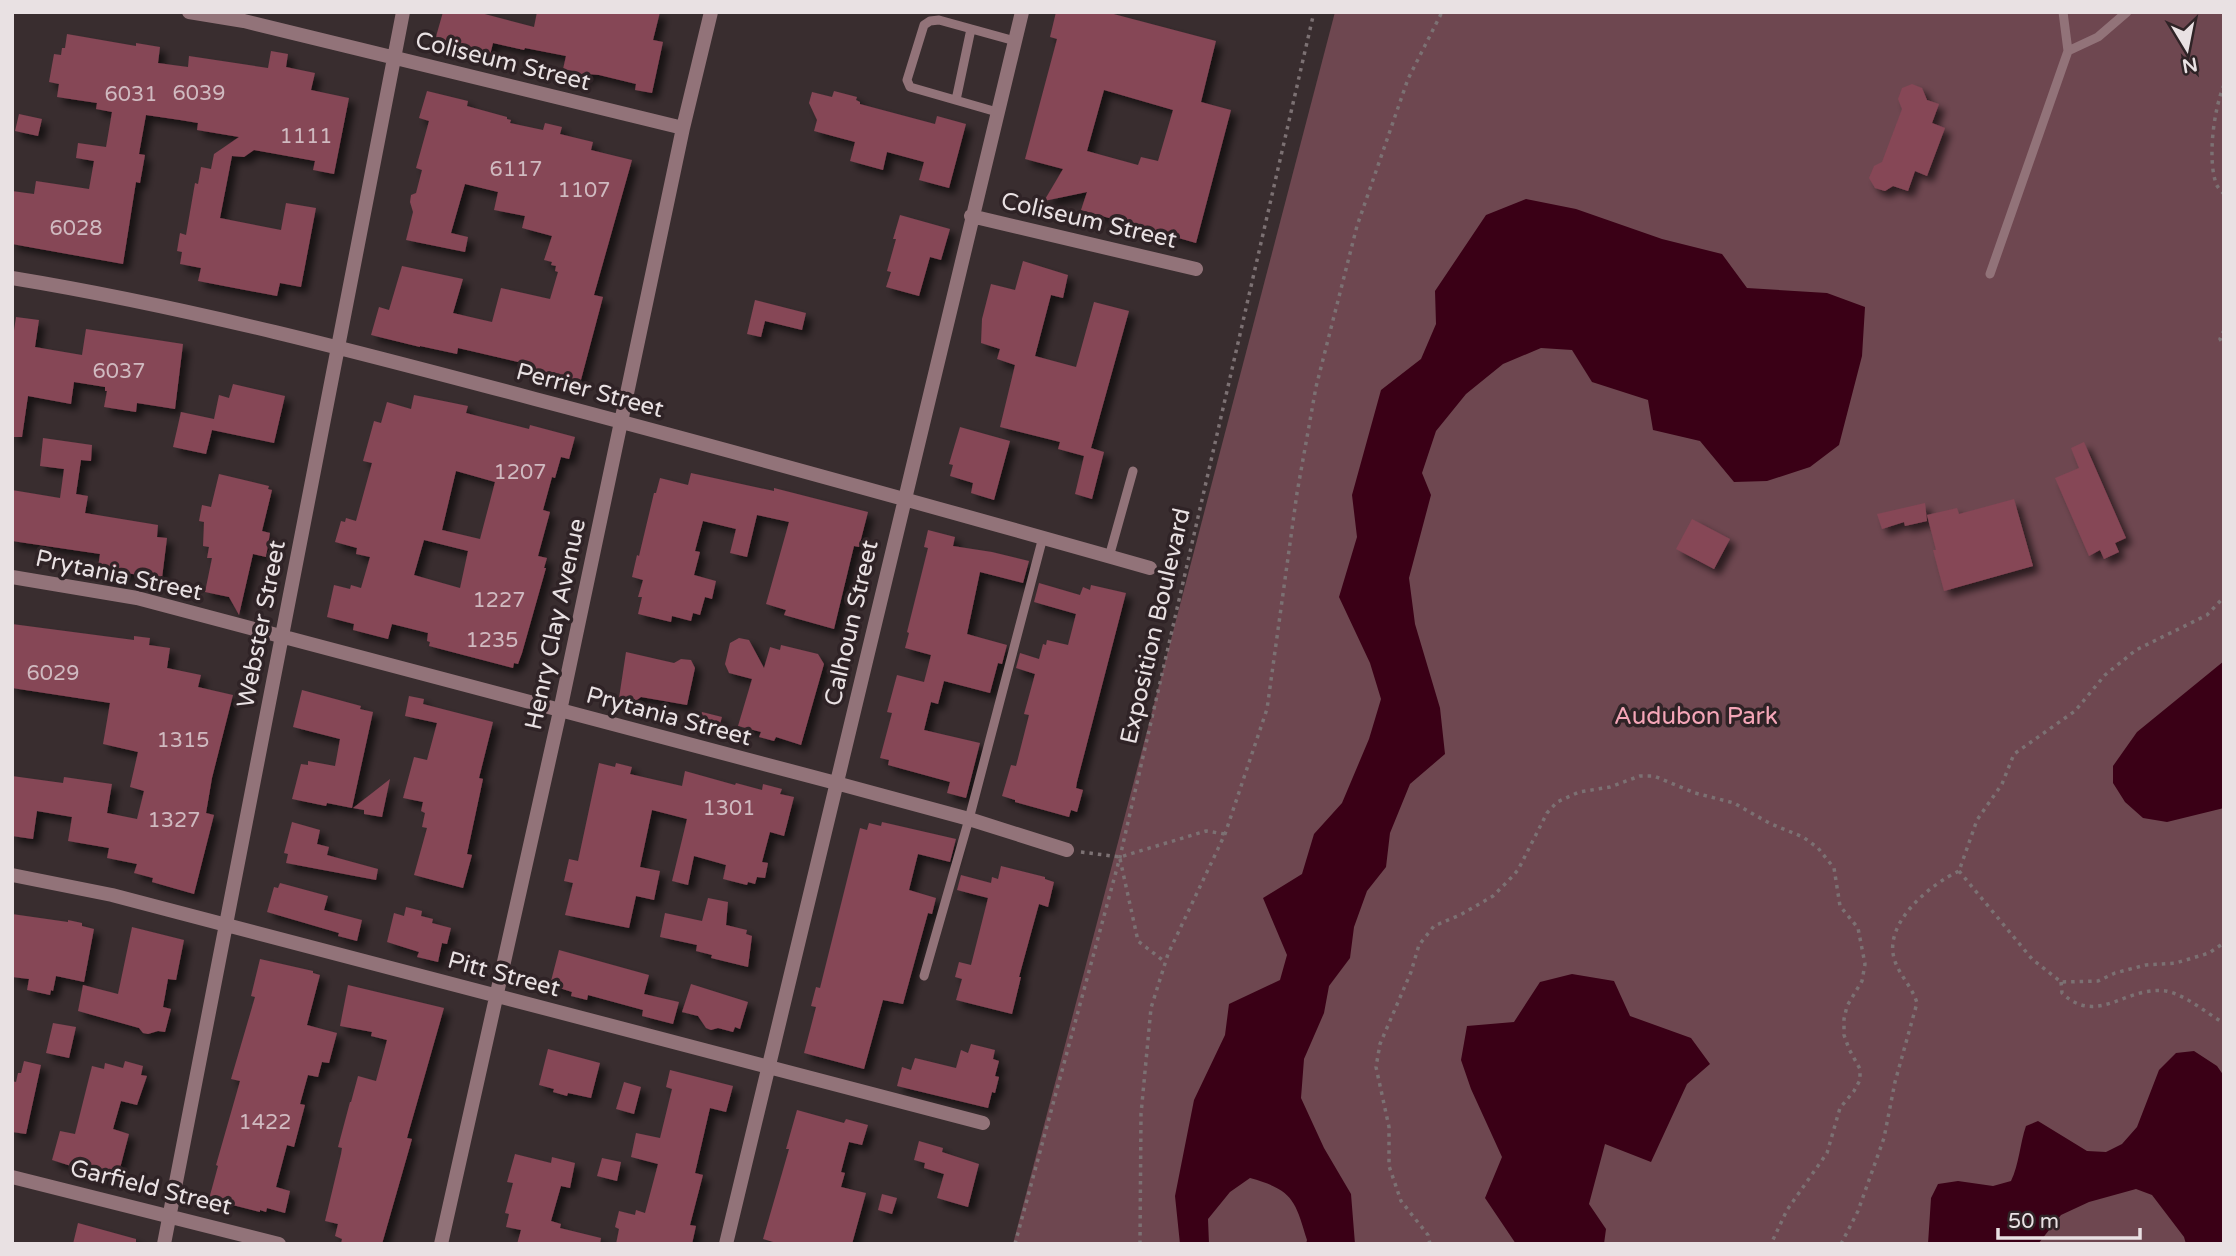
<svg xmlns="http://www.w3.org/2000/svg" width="2236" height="1256" font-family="'Varela Round',sans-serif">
<defs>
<filter id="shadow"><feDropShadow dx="6" dy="6" stdDeviation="3.5" flood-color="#0009"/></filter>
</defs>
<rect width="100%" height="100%" fill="#392d2f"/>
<path fill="#6e4750" d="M 1335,12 L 2224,12 L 2224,1244 L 1013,1244 Z"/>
<path fill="#3a0016" d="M 1526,199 L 1576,209 L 1662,239 L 1722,254 L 1747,288 L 1827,293 L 1865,307 L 1862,356 L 1839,445 L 1810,467 L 1767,481 L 1734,482 L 1700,441 L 1653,430 L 1648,400 L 1592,382 L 1572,350 L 1541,348 L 1503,364 L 1466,394 L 1436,431 L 1422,473 L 1431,495 L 1409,578 L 1415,624 L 1440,708 L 1445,754 L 1410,784 L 1390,833 L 1386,867 L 1367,891 L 1354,927 L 1350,958 L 1329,986 L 1324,1013 L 1304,1059 L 1301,1098 L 1324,1148 L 1351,1194 L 1355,1244 L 1306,1244 L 1307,1240 C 1295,1200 1293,1190 1250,1178 L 1230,1192 L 1208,1219 L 1209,1244 L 1180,1244 L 1175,1196 L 1194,1100 L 1225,1035 L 1229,1004 L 1280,980 L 1287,955 L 1263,898 L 1302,874 L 1314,834 L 1342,803 L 1369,739 L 1381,699 L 1370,663 L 1339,597 L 1357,537 L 1352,495 L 1381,390 L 1421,359 L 1436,324 L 1435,291 L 1486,215 Z
M 2224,661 L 2224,808 L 2167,822 L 2143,818 L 2125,802 L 2113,783 L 2113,766 L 2137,732 Z
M 1572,974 L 1614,981 L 1630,1016 L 1691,1038 L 1710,1064 L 1687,1084 L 1651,1162 L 1605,1144 L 1589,1204 L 1606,1229 L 1604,1244 L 1516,1244 L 1485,1198 L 1502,1157 L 1471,1089 L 1461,1060 L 1467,1026 L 1514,1022 L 1540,982 Z
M 2194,1051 L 2217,1066 L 2224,1076 L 2224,1244 L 2186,1244 L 2184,1237 L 2152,1195 L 2136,1189 L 2089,1202 L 2061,1215 L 2038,1244 L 1928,1244 L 1931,1198 L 1938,1184 L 1958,1181 L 1993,1186 L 2011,1181 C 2019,1165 2020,1143 2026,1126 L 2038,1121 L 2087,1151 L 2106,1152 L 2122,1144 L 2137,1127 L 2159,1070 L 2176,1053 Z"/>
<path fill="#864656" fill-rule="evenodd" filter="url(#shadow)" d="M 443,12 L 477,12 L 534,27 L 537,12 L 660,12 L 653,40 L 663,42 L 652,93 L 635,90 L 636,84 L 599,75 L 588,74 L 587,80 L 572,77 L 574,71 L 563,69 L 566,56 L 525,48 L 524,50 L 493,43 L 490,55 L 469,50 L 468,53 L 451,49 L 452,45 L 435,40 Z
M 1056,12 L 1106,12 L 1216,41 L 1201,102 L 1231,110 L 1196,243 L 1081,210 L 1087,192 L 1044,201 L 1063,169 L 1025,159 L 1057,39 L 1050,37 ZM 1104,90 L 1173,110 L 1158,161 L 1141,157 L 1138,165 L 1087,151 Z
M 67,34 L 136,46 L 136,43 L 160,47 L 158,63 L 188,67 L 189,56 L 268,68 L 271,51 L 288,54 L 286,67 L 315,73 L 311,90 L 349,98 L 334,174 L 313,170 L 315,161 L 254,150 L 244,157 L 232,156 L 220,218 L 281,230 L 286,203 L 316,208 L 301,287 L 280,283 L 277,296 L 198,281 L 201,268 L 180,264 L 182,252 L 177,251 L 180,233 L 186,235 L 195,183 L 198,184 L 201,167 L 211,169 L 214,154 L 239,137 L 197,130 L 198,123 L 180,120 L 146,115 L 139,154 L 145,155 L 140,183 L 136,182 L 123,264 L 12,244 L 12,191 L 34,194 L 36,181 L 89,189 L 94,161 L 76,158 L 78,143 L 106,147 L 112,112 L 96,109 L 97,103 L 57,97 L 59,84 L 49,82 L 54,54 L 61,55 L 62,48 L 65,48 Z
M 1912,84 L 1922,88 L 1927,100 L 1939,104 L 1932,123 L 1945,128 L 1927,176 L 1915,171 L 1908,191 L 1893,186 L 1885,191 L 1875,188 L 1869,178 L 1874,166 L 1882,162 L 1902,109 L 1898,99 L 1902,88 Z
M 427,91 L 468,101 L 467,106 L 507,117 L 507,119 L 511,120 L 510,123 L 543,130 L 545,123 L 562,127 L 560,134 L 593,142 L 591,150 L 632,160 L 594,295 L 603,297 L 578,391 L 527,378 L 531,365 L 458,348 L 457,354 L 420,346 L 420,347 L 371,335 L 379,307 L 389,310 L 402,266 L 463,279 L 453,313 L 492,322 L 501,288 L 550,299 L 558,272 L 555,271 L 556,266 L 551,265 L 552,262 L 544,260 L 552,236 L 522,228 L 525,216 L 494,210 L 498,192 L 465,184 L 451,233 L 468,237 L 465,252 L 406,240 L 413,212 L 410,202 L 411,195 L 416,193 L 422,170 L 416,168 L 429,121 L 419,118 Z
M 834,91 L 857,97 L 856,100 L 860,102 L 860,104 L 935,124 L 937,116 L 966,124 L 949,188 L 919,180 L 924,162 L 887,152 L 883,170 L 850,161 L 855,142 L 814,131 L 817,120 L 809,103 L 812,92 L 832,97 Z
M 19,114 L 42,119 L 38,136 L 15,131 Z
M 900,215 L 950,229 L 941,260 L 930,257 L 919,296 L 886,287 L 891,272 L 887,271 L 896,239 L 893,239 Z
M 1023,261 L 1068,275 L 1063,298 L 1051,295 L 1035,356 L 1076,367 L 1094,302 L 1129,311 L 1091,448 L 1104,452 L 1092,499 L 1075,494 L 1084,456 L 1058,449 L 1060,442 L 1000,427 L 1015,365 L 997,359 L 1000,349 L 981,343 L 982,319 L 991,284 L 1015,290 Z
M 755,300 L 806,313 L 802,330 L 765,321 L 761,337 L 747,334 Z
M 16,317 L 39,320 L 35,347 L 82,355 L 86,329 L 183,344 L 175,409 L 137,403 L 136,412 L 104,407 L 107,391 L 105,391 L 105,387 L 74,382 L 71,404 L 28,396 L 22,437 L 12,437 L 12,344 Z
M 233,384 L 285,396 L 274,443 L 212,430 L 206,454 L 173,447 L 181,412 L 214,419 L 219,395 L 229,398 Z
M 414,395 L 468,406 L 466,413 L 529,429 L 530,425 L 575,437 L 569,459 L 561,457 L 555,478 L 552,477 L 543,510 L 550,512 L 538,556 L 547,558 L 544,568 L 546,568 L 522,653 L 518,664 L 514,663 L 513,668 L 429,646 L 430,642 L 427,641 L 428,633 L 392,624 L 388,639 L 353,630 L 354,624 L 327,617 L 334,585 L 350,589 L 351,585 L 361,588 L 370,557 L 356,554 L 357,548 L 335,542 L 341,521 L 345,522 L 346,518 L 356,521 L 372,463 L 363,461 L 374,421 L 381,423 L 387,402 L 411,409 ZM 456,471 L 495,482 L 480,539 L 442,530 ZM 424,540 L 468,551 L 460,588 L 414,575 Z
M 960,427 L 1010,441 L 994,500 L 971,493 L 973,483 L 950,476 L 953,465 L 949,464 Z
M 43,438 L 92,445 L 91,461 L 81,460 L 76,494 L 88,496 L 85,513 L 158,525 L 157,537 L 167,538 L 162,578 L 125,573 L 125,578 L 97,574 L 100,554 L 12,541 L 12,490 L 60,498 L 64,469 L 40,466 Z
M 2084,442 L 2126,538 L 2115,543 L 2119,552 L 2104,559 L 2100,550 L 2089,556 L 2055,478 L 2079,468 L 2071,448 Z
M 691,473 L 774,491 L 774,488 L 868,512 L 859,547 L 854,546 L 834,629 L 784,615 L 786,610 L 766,604 L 789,522 L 757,515 L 747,557 L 730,553 L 736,529 L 703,521 L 695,551 L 700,552 L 694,575 L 716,581 L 712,599 L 705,597 L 700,615 L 693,613 L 691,621 L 672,616 L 671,622 L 638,614 L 642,597 L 638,597 L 643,580 L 632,577 L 637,555 L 639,556 L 654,493 L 656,493 L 660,478 L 688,485 Z
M 219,474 L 269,486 L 268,489 L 272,490 L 262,531 L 270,533 L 266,557 L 253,554 L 239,615 L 229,597 L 205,592 L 212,558 L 207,558 L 209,547 L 203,546 L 204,522 L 199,521 L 202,505 L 211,507 Z
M 2014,499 L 2033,566 L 1944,591 L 1933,550 L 1936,550 L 1927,515 L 1957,508 L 1959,514 Z
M 1925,503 L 1927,521 L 1905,526 L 1904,522 L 1882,529 L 1877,514 Z
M 1692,519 L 1730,539 L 1714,569 L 1676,549 Z
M 928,530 L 955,537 L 953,546 L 992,552 L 1029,561 L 1023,583 L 980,572 L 967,634 L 1007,645 L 1002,664 L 998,663 L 990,693 L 944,681 L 938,704 L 931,702 L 924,730 L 980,743 L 966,798 L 947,793 L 950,782 L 888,765 L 889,760 L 880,758 L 892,713 L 887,712 L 897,675 L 924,682 L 931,655 L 905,648 L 909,633 L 907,632 L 928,548 L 924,547 Z
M 1039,583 L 1080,595 L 1083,587 L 1090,590 L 1091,585 L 1126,593 L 1077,782 L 1076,788 L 1083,790 L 1077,812 L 1071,810 L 1069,817 L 1015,802 L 1015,800 L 1002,796 L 1011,765 L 1016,766 L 1029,715 L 1024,714 L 1035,674 L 1016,668 L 1020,653 L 1039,659 L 1043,644 L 1046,645 L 1047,640 L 1068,645 L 1076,614 L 1034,602 Z
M 12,624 L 134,640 L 134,636 L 150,638 L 149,645 L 170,648 L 167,668 L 201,675 L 198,687 L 233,695 L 212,778 L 206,813 L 214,815 L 194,894 L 152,882 L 153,878 L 134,873 L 137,864 L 107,858 L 109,848 L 68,841 L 72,817 L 37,811 L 33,839 L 12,836 L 12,776 L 63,783 L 64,777 L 112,784 L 107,813 L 137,819 L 144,791 L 130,787 L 138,752 L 103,744 L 110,703 L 12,688 Z
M 739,638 L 749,640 L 764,668 L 770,647 L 780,650 L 781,645 L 818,654 L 824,664 L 801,745 L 776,737 L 774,741 L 759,737 L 761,732 L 738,726 L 752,679 L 729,673 L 725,664 L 730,643 Z
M 626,652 L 674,663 L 681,659 L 691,660 L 695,668 L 687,705 L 641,697 L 633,703 L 623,703 L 619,698 Z
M 302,690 L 361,706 L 360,709 L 373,712 L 352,808 L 327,803 L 326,806 L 292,799 L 301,764 L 308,765 L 308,761 L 335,766 L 340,739 L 293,727 Z
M 409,696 L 424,699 L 423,704 L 493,722 L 479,778 L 483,779 L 467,854 L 472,855 L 463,888 L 414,875 L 427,828 L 422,827 L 425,813 L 421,811 L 423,802 L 403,798 L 414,757 L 427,760 L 437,723 L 405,716 Z
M 702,712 L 722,717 L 718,731 L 698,726 Z
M 599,763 L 615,767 L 616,763 L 632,767 L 630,774 L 682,786 L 685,771 L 735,785 L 736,783 L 762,790 L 763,784 L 782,789 L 780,794 L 794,797 L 784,836 L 770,832 L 762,862 L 768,863 L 765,878 L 757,877 L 755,884 L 748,882 L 747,885 L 723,879 L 726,865 L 694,856 L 688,885 L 672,881 L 687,819 L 652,810 L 640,867 L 660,871 L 654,900 L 636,896 L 629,928 L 565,915 L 573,883 L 564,881 L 569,859 L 578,861 Z
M 390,779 L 382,817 L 364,814 L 364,810 L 353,808 Z
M 292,822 L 320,830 L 317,844 L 329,847 L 327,855 L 378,869 L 376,880 L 286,863 L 288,854 L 284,853 Z
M 882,822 L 956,839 L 950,862 L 918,854 L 909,890 L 936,898 L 932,914 L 928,913 L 903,1004 L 883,1000 L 864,1069 L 804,1053 L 816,1007 L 811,1006 L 816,987 L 820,988 L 860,828 L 867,830 L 869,823 L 881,826 Z
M 1001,866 L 1045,877 L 1045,879 L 1054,882 L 1048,907 L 1039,904 L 1019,977 L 1021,977 L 1012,1014 L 956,1000 L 962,979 L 955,977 L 959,962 L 971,965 L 988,898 L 957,890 L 961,875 L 991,883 L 992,877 L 998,879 Z
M 280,883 L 328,896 L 324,910 L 362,920 L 357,941 L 338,936 L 339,933 L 267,912 L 274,887 L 278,888 Z
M 708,898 L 728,902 L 726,925 L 747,930 L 746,934 L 752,936 L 748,967 L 711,958 L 712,955 L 696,951 L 697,945 L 660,937 L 665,913 L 702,921 Z
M 406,907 L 422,911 L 421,916 L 433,919 L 432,923 L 451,928 L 447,944 L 442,943 L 438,962 L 417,957 L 419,952 L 387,942 L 394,913 L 404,916 Z
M 12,914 L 68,922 L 68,920 L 82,923 L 82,926 L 94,929 L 84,982 L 56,976 L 53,991 L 51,990 L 50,995 L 27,990 L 29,979 L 12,977 Z
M 132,927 L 184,940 L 176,980 L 168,979 L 163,1007 L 171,1009 L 165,1032 L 158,1031 L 148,1034 L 143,1033 L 139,1028 L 78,1011 L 83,985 L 118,994 Z
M 559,950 L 649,975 L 644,994 L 679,1002 L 673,1024 L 642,1016 L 643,1010 L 588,995 L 587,1000 L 571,996 L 572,992 L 550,985 Z
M 260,959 L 313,971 L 313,973 L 320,975 L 307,1025 L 337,1033 L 329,1063 L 322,1062 L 318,1077 L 308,1075 L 300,1104 L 305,1105 L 294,1147 L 287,1145 L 276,1187 L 290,1191 L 285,1213 L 267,1208 L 266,1212 L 260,1210 L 260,1212 L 209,1199 L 218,1166 L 216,1165 L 240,1081 L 231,1079 L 255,997 L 251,996 Z
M 691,984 L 748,1002 L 740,1029 L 735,1027 L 733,1032 L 718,1028 L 711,1030 L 706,1028 L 698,1016 L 682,1012 Z
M 348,985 L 444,1008 L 407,1138 L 412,1139 L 382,1244 L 341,1244 L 342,1239 L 335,1236 L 338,1224 L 325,1221 L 341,1154 L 342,1148 L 338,1147 L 350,1102 L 351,1102 L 358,1076 L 376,1081 L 387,1040 L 371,1036 L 372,1032 L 340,1026 Z
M 53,1023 L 76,1027 L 69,1058 L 46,1053 Z
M 971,1044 L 995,1050 L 993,1059 L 999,1061 L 995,1076 L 999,1077 L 995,1093 L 992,1092 L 988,1108 L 897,1086 L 902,1067 L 911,1070 L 915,1058 L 956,1068 L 961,1050 L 968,1053 Z
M 548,1049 L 600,1063 L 591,1098 L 568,1093 L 567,1096 L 553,1092 L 554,1089 L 539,1085 Z
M 24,1061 L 41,1065 L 26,1134 L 12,1132 L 12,1081 L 16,1082 L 18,1073 L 21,1073 Z
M 125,1061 L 143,1066 L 141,1075 L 147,1076 L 137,1105 L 121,1101 L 113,1129 L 129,1134 L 118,1176 L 106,1172 L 104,1180 L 69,1171 L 71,1166 L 52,1160 L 60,1131 L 75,1134 L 92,1066 L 104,1069 L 105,1063 L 123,1068 Z
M 670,1070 L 733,1086 L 726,1112 L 710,1108 L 695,1173 L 703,1175 L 690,1225 L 696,1226 L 692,1244 L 616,1244 L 619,1229 L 615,1227 L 619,1211 L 635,1215 L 636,1210 L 645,1213 L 658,1164 L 631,1157 L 636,1133 L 660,1138 L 672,1089 L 666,1087 Z
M 624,1082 L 641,1087 L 634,1114 L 616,1109 Z
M 797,1110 L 844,1123 L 846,1119 L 868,1125 L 862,1145 L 849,1142 L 841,1172 L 845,1173 L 841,1187 L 866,1193 L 852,1244 L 780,1244 L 763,1239 L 789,1149 L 786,1149 Z
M 919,1141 L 943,1148 L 942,1152 L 979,1164 L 968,1207 L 937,1198 L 944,1174 L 924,1168 L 925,1163 L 914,1160 Z
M 515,1154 L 551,1163 L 552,1157 L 575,1163 L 570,1188 L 561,1186 L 551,1221 L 561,1224 L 560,1228 L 601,1238 L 600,1244 L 517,1244 L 521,1230 L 506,1227 L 509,1214 L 505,1213 L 513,1183 L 507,1182 Z
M 602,1158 L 621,1162 L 617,1181 L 597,1176 Z
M 882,1194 L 897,1198 L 892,1214 L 878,1210 Z
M 78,1223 L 136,1239 L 136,1244 L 73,1244 Z"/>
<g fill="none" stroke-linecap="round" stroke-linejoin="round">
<path stroke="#7c7173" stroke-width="3.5" stroke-dasharray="3.5 5" stroke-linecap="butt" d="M 2224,85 C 2214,109 2208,155 2215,180 C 2216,186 2220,190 2224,194
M 2224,330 L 2220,339 L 2224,345
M 1081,852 L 1120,857 L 1206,831 L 1225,834
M 1120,859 L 1138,941 L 1165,962
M 1959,871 L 2032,959 L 2061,982 L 2098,981 L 2115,973 L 2146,965 L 2176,963 L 2209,953 L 2224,943
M 2061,982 L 2062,993 C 2097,1027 2127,985 2166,991 C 2186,995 2206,1013 2224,1023
M 1015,1244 L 1120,857 L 1314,12
M 1140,1244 L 1141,1114 L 1151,1008 L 1168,954 L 1225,834 L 1267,709 L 1297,493 L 1316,387 L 1357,226 L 1408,79 L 1442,12
M 1430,1244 L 1428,1235 L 1401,1201 L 1389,1166 L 1389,1127 L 1376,1067 L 1380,1044 L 1411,972 L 1419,945 L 1434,926 L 1460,915 L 1493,896 L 1509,880 L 1518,870 L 1547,813 L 1557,802 L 1579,792 L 1610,787 L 1640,776 L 1654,776 L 1695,793 L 1734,803 L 1769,823 L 1803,837 L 1818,848 L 1834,868 L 1840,906 L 1858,928 L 1865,964 L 1862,981 L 1847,1006 L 1844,1019 L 1844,1035 L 1849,1049 L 1860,1069 L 1860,1080 L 1854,1091 L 1840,1108 L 1827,1153 L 1787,1210 L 1771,1244
M 1841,1244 L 1858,1211 L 1884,1138 L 1895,1082 L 1917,1003 C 1912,986 1898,974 1894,958 C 1884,922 1931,884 1959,871 L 1977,820 L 2002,784 L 2014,754 L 2075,711 L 2105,675 L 2136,650 L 2207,615 L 2224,597"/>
<path stroke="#927379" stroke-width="9" d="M 2068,51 L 2098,37 L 2127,12
M 956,100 L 971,29
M 997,112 L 910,87 L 907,80 L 924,25 L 930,21 L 939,20 L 1015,41
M 1990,274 L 2068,51 L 2063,12
M 1109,557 L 1133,471
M 924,976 L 969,819 L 1043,537"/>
<path stroke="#927379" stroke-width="14" d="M 189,12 L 244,21 L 683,128
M 971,216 L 1196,269
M 12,278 C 189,307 362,353 535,399 C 741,453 945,510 1150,568
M 12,577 L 137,598 L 836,783 L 969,819 L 1067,850
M 12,875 L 112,895 L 983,1123
M 12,1177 L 279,1244
M 164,1244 L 403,12
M 441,1244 L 560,711 L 683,128 L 711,12
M 726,1244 L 1022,12"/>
</g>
<g text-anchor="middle" stroke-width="7" stroke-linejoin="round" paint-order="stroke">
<g font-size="21" fill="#d0bac0">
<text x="199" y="100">6039</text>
<text x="131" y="101">6031</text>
<text x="306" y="143">1111</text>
<text x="516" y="176">6117</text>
<text x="584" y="197">1107</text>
<text x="76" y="235">6028</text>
<text x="119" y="378">6037</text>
<text x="520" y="479">1207</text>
<text x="499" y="607">1227</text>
<text x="492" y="647">1235</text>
<text x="53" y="680">6029</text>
<text x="183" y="747">1315</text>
<text x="729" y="815">1301</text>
<text x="174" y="827">1327</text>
<text x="265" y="1129">1422</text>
</g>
<g font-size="24" fill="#e9e1e3" stroke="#2f2326">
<text transform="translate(503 61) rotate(14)" y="8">Coliseum Street</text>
<text transform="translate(1089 220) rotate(13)" y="8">Coliseum Street</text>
<text transform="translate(590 390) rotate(15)" y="8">Perrier Street</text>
<text transform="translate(119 575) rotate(12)" y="8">Prytania Street</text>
<text transform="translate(851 623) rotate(-77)" y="8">Calhoun Street</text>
<text transform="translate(261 624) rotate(-79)" y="8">Webster Street</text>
<text transform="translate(555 624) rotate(-78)" y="8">Henry Clay Avenue</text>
<text transform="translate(1155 626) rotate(-77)" y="8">Exposition Boulevard</text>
<text transform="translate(669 716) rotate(15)" y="8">Prytania Street</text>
<text transform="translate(504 974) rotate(15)" y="8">Pitt Street</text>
<text transform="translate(151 1187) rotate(14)" y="8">Garfield Street</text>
</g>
<g font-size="24" fill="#f5a6b8" stroke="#2f2326">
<text x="1696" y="724">Audubon Park</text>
</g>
</g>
<rect width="2236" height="1256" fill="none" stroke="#e9e1e3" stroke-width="28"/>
<g transform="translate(2187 49) rotate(170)" stroke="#2f2326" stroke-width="5" paint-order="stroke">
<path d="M0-5L12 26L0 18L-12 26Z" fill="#e9e1e3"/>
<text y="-10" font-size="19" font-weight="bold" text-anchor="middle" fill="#e9e1e3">N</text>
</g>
<path d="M1998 1228v10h142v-10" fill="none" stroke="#e9e1e3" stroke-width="3.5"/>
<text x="2008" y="1228" font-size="21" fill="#e9e1e3" stroke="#2f2326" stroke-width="5" paint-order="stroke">50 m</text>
</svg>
